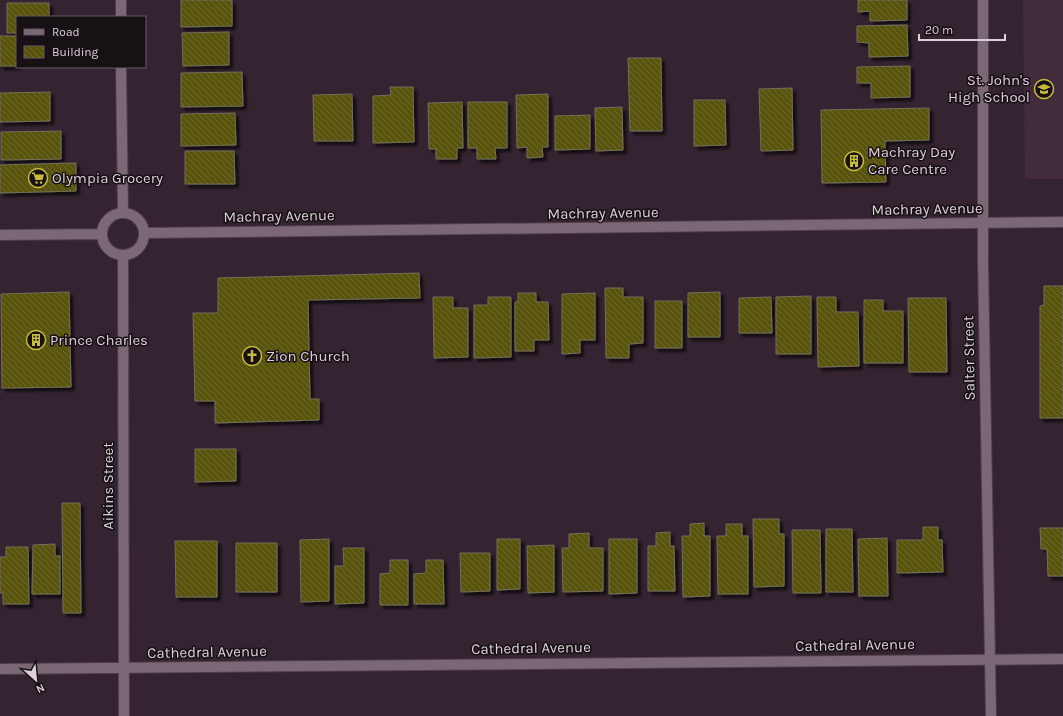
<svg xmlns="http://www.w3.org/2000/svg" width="1063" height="716" font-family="Karla,sans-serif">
<defs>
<pattern id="building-back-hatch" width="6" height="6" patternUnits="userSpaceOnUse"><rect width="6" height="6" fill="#585208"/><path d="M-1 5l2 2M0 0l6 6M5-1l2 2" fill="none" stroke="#706a2b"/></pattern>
<filter id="shadow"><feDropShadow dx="3.5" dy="3.5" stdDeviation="1" flood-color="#0009"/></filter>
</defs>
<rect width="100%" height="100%" fill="#342330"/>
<path fill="#422b3b" d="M 1023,0 L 1063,0 L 1063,179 L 1025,179 Z"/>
<path fill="url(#building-back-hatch)" stroke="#72715b" filter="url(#shadow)" d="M 181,0 L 232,0 L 232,26 L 181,27 Z
M 858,0 L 907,0 L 907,20 L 870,21 L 870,11 L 858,12 Z
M 7,3 L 49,3 L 49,17 L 17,17 L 17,33 L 7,33 Z
M 907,25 L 908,56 L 869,57 L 869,43 L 857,42 L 857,26 Z
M 229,32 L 229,65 L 183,66 L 182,33 Z
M 0,36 L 17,36 L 17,66 L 0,66 Z
M 628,58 L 661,58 L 662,131 L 630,131 Z
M 910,66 L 910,97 L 871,98 L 871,83 L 857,83 L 857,67 Z
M 242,72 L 243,106 L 181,107 L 181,73 Z
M 390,87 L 413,87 L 414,142 L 373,143 L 373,96 L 391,95 Z
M 792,88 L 793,150 L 761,151 L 759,89 Z
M 50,92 L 50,121 L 0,122 L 0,93 Z
M 352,94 L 353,141 L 314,141 L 313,95 Z
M 548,94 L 548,147 L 542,147 L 543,157 L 527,158 L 527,147 L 517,148 L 516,95 Z
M 694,100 L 725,100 L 726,145 L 694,146 Z
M 462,102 L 463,148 L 457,148 L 457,159 L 436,159 L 436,149 L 429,149 L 428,103 Z
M 468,102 L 507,102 L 507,148 L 495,148 L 496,159 L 477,159 L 477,148 L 468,148 Z
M 622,107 L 623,150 L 596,151 L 595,108 Z
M 929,108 L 929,140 L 885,141 L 886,182 L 822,183 L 821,110 Z
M 235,113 L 236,145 L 181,146 L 181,114 Z
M 590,115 L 590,149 L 555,150 L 555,116 Z
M 61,131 L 61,159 L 1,160 L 1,132 Z
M 185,151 L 234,151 L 235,184 L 185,184 Z
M 76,163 L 76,191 L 0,193 L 0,165 Z
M 419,273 L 420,298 L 308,300 L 310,399 L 319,399 L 319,420 L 215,423 L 215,401 L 195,401 L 193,313 L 218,313 L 218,278 Z
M 1044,286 L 1063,286 L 1063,418 L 1040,418 L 1040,306 L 1044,305 Z
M 605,288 L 623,288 L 623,297 L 643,297 L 643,343 L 629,344 L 629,358 L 606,358 Z
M 69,292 L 71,387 L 2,388 L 1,294 Z
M 720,292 L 720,337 L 688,337 L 688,293 Z
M 518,293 L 536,293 L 536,302 L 548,302 L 549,340 L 534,340 L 534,351 L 515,351 L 515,302 L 518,302 Z
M 595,293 L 595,340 L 580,340 L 580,353 L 562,354 L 562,294 Z
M 811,296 L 811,354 L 776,354 L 776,297 Z
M 433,297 L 453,297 L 453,308 L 468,308 L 468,357 L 434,358 Z
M 488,297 L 511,297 L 511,357 L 474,358 L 474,305 L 488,305 Z
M 771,297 L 772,333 L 739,333 L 739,298 Z
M 817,297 L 836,297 L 836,312 L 858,312 L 859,366 L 818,367 Z
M 908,298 L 946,298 L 947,372 L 909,372 Z
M 864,300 L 883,300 L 883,311 L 903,311 L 903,363 L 864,363 Z
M 655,301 L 682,301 L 682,348 L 655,348 Z
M 195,449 L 236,449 L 236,481 L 195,482 Z
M 62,503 L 80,503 L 81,613 L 63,613 Z
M 753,519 L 779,519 L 779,534 L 784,534 L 784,586 L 754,587 Z
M 704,523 L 704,536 L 710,536 L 710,596 L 683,597 L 682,536 L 690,536 L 690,524 Z
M 726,524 L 742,524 L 742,536 L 748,536 L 748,594 L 718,594 L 717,536 L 726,536 Z
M 923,527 L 938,527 L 938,540 L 942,540 L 943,572 L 897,573 L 897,540 L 923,540 Z
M 1040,528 L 1063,528 L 1063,576 L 1048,576 L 1047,549 L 1041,549 Z
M 826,529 L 852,529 L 853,592 L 826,592 Z
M 792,530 L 820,530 L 821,593 L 793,593 Z
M 670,532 L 670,546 L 674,546 L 675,591 L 648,591 L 648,546 L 656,546 L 656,533 Z
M 589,533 L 589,548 L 603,548 L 603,591 L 563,592 L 562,548 L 569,548 L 569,534 Z
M 887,538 L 888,596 L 859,596 L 858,539 Z
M 329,539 L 329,601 L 301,602 L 300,540 Z
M 497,539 L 520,539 L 520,589 L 497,590 Z
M 609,539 L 637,539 L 637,593 L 609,594 Z
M 175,541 L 217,541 L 217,597 L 176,597 Z
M 236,543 L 277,543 L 277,592 L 236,592 Z
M 55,544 L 55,556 L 60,556 L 60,594 L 32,594 L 33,545 Z
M 554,545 L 554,592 L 528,593 L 527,546 Z
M 6,547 L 28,547 L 29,604 L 3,604 L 3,593 L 0,593 L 0,557 L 6,557 Z
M 343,548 L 364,548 L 364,603 L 335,604 L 335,566 L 344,566 Z
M 460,553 L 490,553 L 490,591 L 461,592 Z
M 390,560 L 408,560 L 408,605 L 380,605 L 380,574 L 390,573 Z
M 426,560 L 443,560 L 444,604 L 414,604 L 414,574 L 426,573 Z"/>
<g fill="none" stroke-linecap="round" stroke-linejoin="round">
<g stroke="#4d3f4a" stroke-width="12">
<path id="minor" d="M 121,0 L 121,17
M 121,67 L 123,212
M102 234a21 21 0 1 1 42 0a21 21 0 1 1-42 0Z
M 144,233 L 1063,222
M 0,235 L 101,234
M 123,255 L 124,716
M 0,669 L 1063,659"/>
</g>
<g stroke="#4d3f4a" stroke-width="12">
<path id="secondary" d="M 983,0 L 983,263 L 991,716"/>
</g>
<use href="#minor" stroke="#7b6775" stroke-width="10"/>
<use href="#secondary" stroke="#7b6775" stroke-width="10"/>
</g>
<defs>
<g id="school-ring" transform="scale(1)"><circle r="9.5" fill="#171015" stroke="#c6bc3c" stroke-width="1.5"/><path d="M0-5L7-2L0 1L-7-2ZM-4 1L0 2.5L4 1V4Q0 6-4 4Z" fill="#c6bc3c"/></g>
<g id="building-ring" transform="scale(1)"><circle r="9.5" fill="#171015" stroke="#c6bc3c" stroke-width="1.5"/><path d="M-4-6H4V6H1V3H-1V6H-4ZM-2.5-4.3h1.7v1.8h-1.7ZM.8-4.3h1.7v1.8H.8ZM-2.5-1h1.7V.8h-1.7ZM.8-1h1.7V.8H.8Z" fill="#c6bc3c"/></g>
<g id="supermarket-ring" transform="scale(1)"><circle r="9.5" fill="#171015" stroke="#c6bc3c" stroke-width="1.5"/><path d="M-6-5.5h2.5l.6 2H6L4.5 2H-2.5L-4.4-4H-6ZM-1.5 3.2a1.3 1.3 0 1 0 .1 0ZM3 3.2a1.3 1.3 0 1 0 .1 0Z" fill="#c6bc3c"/></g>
<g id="church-ring" transform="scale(1)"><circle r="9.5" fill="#171015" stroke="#c6bc3c" stroke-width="1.5"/><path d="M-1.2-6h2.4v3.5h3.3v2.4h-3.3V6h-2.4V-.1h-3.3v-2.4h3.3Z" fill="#c6bc3c"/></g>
</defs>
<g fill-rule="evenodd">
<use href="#school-ring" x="1044" y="89"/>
<use href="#building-ring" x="854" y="161"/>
<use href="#supermarket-ring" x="38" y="178"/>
<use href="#building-ring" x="36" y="340"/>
<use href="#church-ring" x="252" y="356"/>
</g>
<g text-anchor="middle" stroke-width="3" stroke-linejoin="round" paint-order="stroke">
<g font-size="15" fill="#ddd1d9" stroke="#171015" text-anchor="start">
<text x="1030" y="85" text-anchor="end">St. John's<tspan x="1030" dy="17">High School</tspan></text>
<text x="868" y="157">Machray Day<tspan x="868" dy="17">Care Centre</tspan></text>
<text x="52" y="183">Olympia Grocery</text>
<text x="50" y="345">Prince Charles</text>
<text x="266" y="361">Zion Church</text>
</g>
<g font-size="15" fill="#ddd1d9" stroke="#171015">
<text transform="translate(927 209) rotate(-1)" y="5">Machray Avenue</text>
<text transform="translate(603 213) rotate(-1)" y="5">Machray Avenue</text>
<text transform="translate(279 216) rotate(-1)" y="5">Machray Avenue</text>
<text transform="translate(969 358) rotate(-91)" y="5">Salter Street</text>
<text transform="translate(108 486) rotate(-90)" y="5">Aikins Street</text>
<text transform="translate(855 645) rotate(-1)" y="5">Cathedral Avenue</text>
<text transform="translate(531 648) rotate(-1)" y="5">Cathedral Avenue</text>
<text transform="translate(207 652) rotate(-1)" y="5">Cathedral Avenue</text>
</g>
</g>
<rect x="16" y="16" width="130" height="52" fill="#171015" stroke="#665d63"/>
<rect x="24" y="29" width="20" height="6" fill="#7b6775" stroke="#665d63"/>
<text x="52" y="36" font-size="12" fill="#ddd1d9">Road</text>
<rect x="24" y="46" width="20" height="12" fill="url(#building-back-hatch)" stroke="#665d63"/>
<text x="52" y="56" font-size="12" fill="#ddd1d9">Building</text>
<g transform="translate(36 680) rotate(153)" stroke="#171015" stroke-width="3" paint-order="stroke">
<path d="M0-3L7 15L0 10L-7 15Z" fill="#ddd1d9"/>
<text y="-6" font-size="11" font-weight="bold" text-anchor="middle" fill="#ddd1d9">N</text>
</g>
<path d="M919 34v6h86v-6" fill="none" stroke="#ddd1d9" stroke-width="2"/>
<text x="925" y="34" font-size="12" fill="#ddd1d9" stroke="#171015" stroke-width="3" paint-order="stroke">20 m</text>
</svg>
